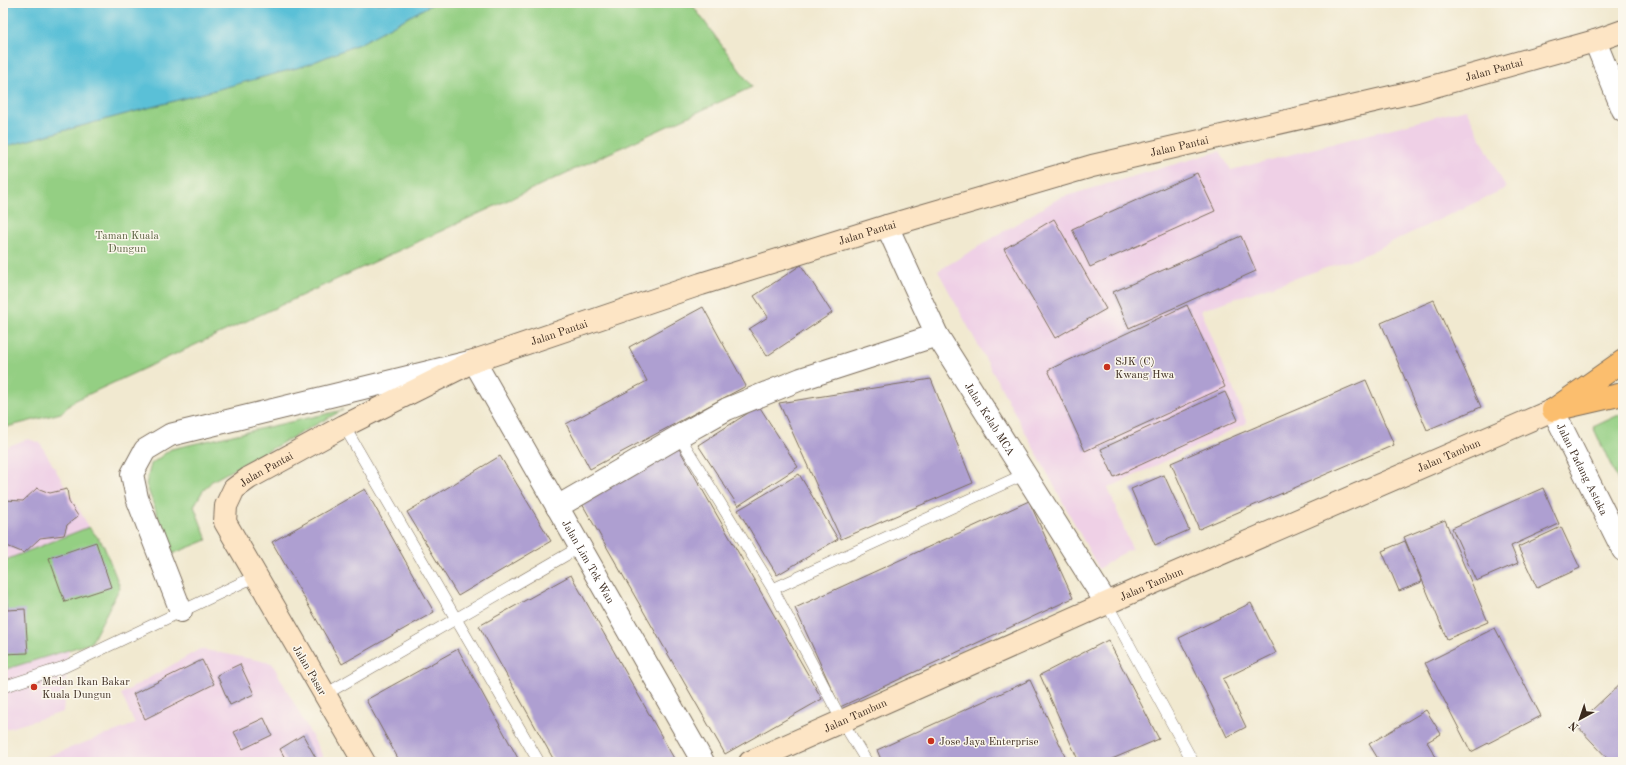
<svg xmlns="http://www.w3.org/2000/svg" width="1626" height="765" font-family="'Old Standard TT',serif">
<rect width="100%" height="100%" fill="#fbf7ec"/>
<filter id="ink" filterUnits="userSpaceOnUse"><feTurbulence type="fractalNoise" baseFrequency=".025" numOctaves="2"/><feDisplacementMap in="SourceGraphic" scale="8" xChannelSelector="R" yChannelSelector="G"/><feConvolveMatrix kernelMatrix="1 2 1 2 8 2 1 2 1" color-interpolation-filters="sRGB"/></filter>
<filter id="wash" filterUnits="userSpaceOnUse"><feTurbulence type="fractalNoise" baseFrequency=".012" numOctaves="4" result="noise"/><feDisplacementMap in="SourceGraphic" scale="16" xChannelSelector="R" yChannelSelector="G"/><feGaussianBlur stdDeviation="0.9" result="paint"/><feColorMatrix in="noise" values="0 0 0 0 0 0 0 0 0 0 0 0 0 0 0 0 0 1.4 0 .05"/><feComposite in="paint" operator="in"/></filter>
<g filter="url(#wash)">
<rect width="100%" height="100%" fill="#f1e9d0"/>
<path fill="#efd0e6" d="M 1466,109 L 1506,188 L 1364,255 L 1201,310 L 1247,423 L 1108,488 L 1132,549 L 1116,557 L 1099,569 L 938,271 L 1059,198 L 1220,151 L 1231,170 Z
M 28,439 L 40,443 L 89,527 L 3,561 L 3,448 Z
M 71,628 L 63,712 L 3,730 L 3,662 Z
M 200,649 L 272,663 L 326,762 L 32,762 L 135,724 L 121,694 Z"/>
<path fill="#94cf83" stroke="#687c50" d="M 434,3 L 691,3 L 752,87 L 74,401 L 61,413 L 3,428 L 3,330 L 6,328 L 3,325 L 3,147 L 304,66 L 361,43 Z
M 343,410 L 212,481 L 202,492 L 194,506 L 207,540 L 172,554 L 146,484 L 151,464 L 171,449 Z
M 1623,413 L 1623,491 L 1593,427 Z
M 89,527 L 103,544 L 120,587 L 91,643 L 3,670 L 3,561 Z"/>
<path fill="#5ac0d7" stroke="#4a757a" d="M 3,3 L 434,3 L 361,43 L 304,66 L 3,147 Z"/>
<g id="blocks">
<path fill="#ae9fd1" d="M 1197,173 L 1215,211 L 1090,267 L 1072,229 Z
M 1054,219 L 1106,309 L 1055,338 L 1004,249 Z
M 1241,236 L 1256,271 L 1129,328 L 1113,292 Z
M 801,265 L 832,313 L 767,356 L 749,329 L 768,317 L 754,296 Z
M 1434,300 L 1481,407 L 1427,430 L 1381,323 Z
M 1187,305 L 1225,387 L 1085,451 L 1048,370 Z
M 703,307 L 746,386 L 590,469 L 566,424 L 647,381 L 629,347 Z
M 931,379 L 973,483 L 841,539 L 779,403 Z
M 1366,380 L 1394,445 L 1199,529 L 1171,463 Z
M 1225,392 L 1238,420 L 1114,477 L 1101,449 Z
M 759,406 L 798,467 L 738,506 L 698,445 Z
M 678,447 L 822,699 L 725,754 L 581,502 Z
M 500,456 L 551,541 L 458,596 L 407,512 Z
M 799,474 L 838,539 L 777,575 L 738,510 Z
M 1164,475 L 1189,530 L 1155,545 L 1131,489 Z
M 37,488 L 50,493 L 67,489 L 69,502 L 78,516 L 67,525 L 64,535 L 40,538 L 24,553 L 7,546 L 3,546 L 3,502 L 4,500 L 23,501 Z
M 1543,488 L 1559,524 L 1511,546 L 1518,563 L 1476,581 L 1452,528 Z
M 365,489 L 434,612 L 342,664 L 272,542 Z
M 1029,501 L 1073,598 L 840,707 L 795,608 Z
M 1445,520 L 1488,622 L 1447,639 L 1404,537 Z
M 1561,527 L 1580,568 L 1537,588 L 1518,547 Z
M 1405,541 L 1422,582 L 1399,591 L 1382,551 Z
M 96,542 L 111,587 L 65,602 L 49,558 Z
M 571,575 L 676,762 L 555,762 L 479,626 Z
M 6,591 L 7,610 L 25,609 L 28,653 L 3,654 L 3,592 Z
M 1251,603 L 1276,653 L 1223,679 L 1246,727 L 1227,737 L 1179,638 Z
M 1495,628 L 1541,716 L 1471,752 L 1425,663 Z
M 1108,640 L 1159,739 L 1105,762 L 1079,762 L 1040,675 Z
M 458,649 L 520,762 L 400,762 L 366,700 Z
M 202,660 L 214,684 L 145,719 L 133,694 Z
M 240,664 L 254,694 L 230,705 L 217,675 Z
M 1030,680 L 1068,762 L 882,762 L 877,750 Z
M 1623,681 L 1623,762 L 1611,762 L 1576,725 Z
M 1426,710 L 1441,734 L 1427,742 L 1439,762 L 1380,762 L 1369,744 Z
M 264,718 L 272,735 L 243,749 L 234,732 Z
M 303,735 L 318,762 L 287,762 L 280,749 Z"/>
</g>
</g>
<g filter="url(#ink)">
<use href="#blocks" fill-opacity="0" stroke="#7b6d5c" stroke-width="1"/>
<g fill="none" stroke-linecap="round" stroke-linejoin="round">
<g stroke="#7b6d5c" stroke-width="12">
<path id="lane" d="M 344,426 L 539,762
M 679,436 L 773,589 L 842,721 L 867,762
M 773,589 L 1025,474
M 1107,604 L 1193,762
M 3,687 L 64,667 L 256,576
M 324,695 L 580,547"/>
</g>
<g stroke="#7b6d5c" stroke-width="24">
<g id="street">
<path d="M 1595,41 L 1623,110"/>
<path id="s1" d="M 887,226 L 937,335 L 1107,604"/>
<path id="s2" d="M 1553,410 L 1623,550"/>
<path d="M 557,507 L 679,436 L 727,409 L 801,379 L 937,335"/>
<path id="s3" d="M 181,611 L 137,498 L 132,474 L 145,450 L 170,435 L 474,361 L 703,762"/>
</g>
</g>
<g stroke="#7b6d5c" stroke-width="24">
<g id="secondary">
<path id="s4" d="M 364,762 L 225,522 L 226,506 L 234,489 L 249,478 L 344,426 L 474,361 L 701,284 L 887,226 L 1092,166 L 1417,91 L 1595,41 L 1623,31"/>
<path id="s5" d="M 750,762 L 1132,592 L 1553,410"/>
</g>
</g>
<g stroke="#7b6d5c" stroke-width="24">
<path id="primary" d="M 1562,408 L 1623,394
M 1553,410 L 1623,361"/>
</g>
<use href="#lane" stroke="#fff" stroke-width="11"/>
<use href="#street" stroke="#fff" stroke-width="22"/>
<use href="#secondary" stroke="#fde5c5" stroke-width="22"/>
<use href="#primary" stroke="#fbbe6e" stroke-width="22"/>
</g>
</g>
<g fill="#c8321e" stroke="#fbf7ec" stroke-width="1.5">
<circle cx="1107" cy="367" r="4"/>
<circle cx="34" cy="687" r="4"/>
<circle cx="931" cy="741" r="4"/>
</g>
<g text-anchor="middle" stroke-width="3" stroke-linejoin="round" paint-order="stroke">
<g font-size="11" fill="#3b2a1e" stroke="#fbf7ec">
<text dy="4" stroke="none"><textPath href="#s4" startOffset="1646">Jalan Pantai</textPath></text>
<text dy="4" stroke="none"><textPath href="#s4" startOffset="1322">Jalan Pantai</textPath></text>
<text dy="4" stroke="none"><textPath href="#s4" startOffset="998">Jalan Pantai</textPath></text>
<text dy="4" stroke="none"><textPath href="#s4" startOffset="674">Jalan Pantai</textPath></text>
<text dy="4" stroke="none"><textPath href="#s1" startOffset="219">Jalan Kelab MCA</textPath></text>
<text dy="4" stroke="none"><textPath href="#s5" startOffset="763">Jalan Tambun</textPath></text>
<text dy="4" stroke="none"><textPath href="#s2" startOffset="66">Jalan Padang Astaka</textPath></text>
<text dy="4" stroke="none"><textPath href="#s4" startOffset="350">Jalan Pantai</textPath></text>
<text dy="4" stroke="none"><textPath href="#s3" startOffset="746">Jalan Lim Tek Wan</textPath></text>
<text dy="4" stroke="none"><textPath href="#s5" startOffset="439">Jalan Tambun</textPath></text>
<text transform="translate(310 670) rotate(60)" y="4">Jalan Pasar</text>
<text dy="4" stroke="none"><textPath href="#s5" startOffset="115">Jalan Tambun</textPath></text>
</g>
<g font-size="11" fill="#565c3c" stroke="#fbf7ec">
<text x="127" y="239">Taman Kuala<tspan x="127" dy="13">Dungun</tspan></text>
</g>
<g font-size="11" fill="#3b2a1e" stroke="#fbf7ec" text-anchor="start">
<text x="1115" y="365">SJK (C)<tspan x="1115" dy="13">Kwang Hwa</tspan></text>
<text x="42" y="685">Medan Ikan Bakar<tspan x="42" dy="13">Kuala Dungun</tspan></text>
<text x="939" y="745">Jose Jaya Enterprise</text>
</g>
</g>
<rect width="1626" height="765" fill="none" stroke="#fbf7ec" stroke-width="16"/>
<g transform="translate(1580 719) rotate(220)" stroke="#fbf7ec" stroke-width="3" paint-order="stroke">
<path d="M0-3L7 15L0 10L-7 15Z" fill="#3b2a1e"/>
<text y="-6" font-size="11" font-weight="bold" text-anchor="middle" fill="#3b2a1e">N</text>
</g>
</svg>
